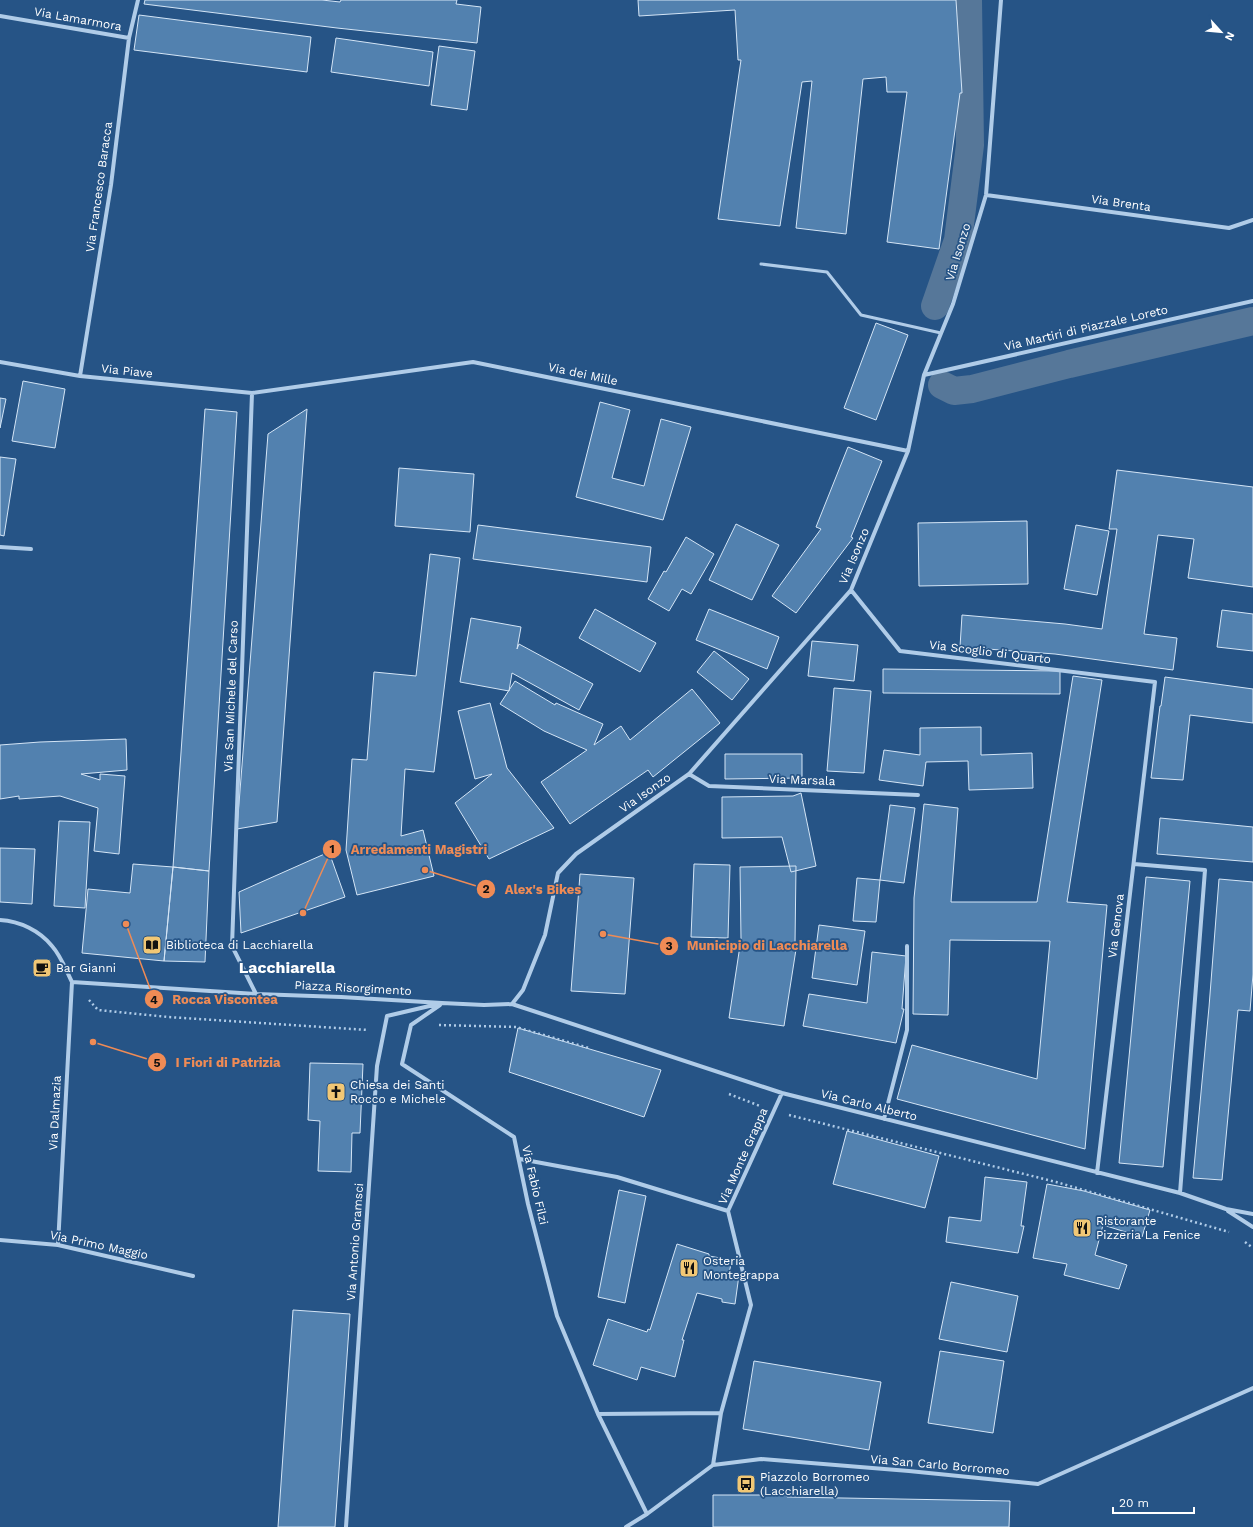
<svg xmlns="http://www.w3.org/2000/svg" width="1253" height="1527" font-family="'Work Sans',sans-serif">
<rect width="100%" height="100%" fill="#265486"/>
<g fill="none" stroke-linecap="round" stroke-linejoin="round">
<path stroke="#567799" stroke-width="28" d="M 935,306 L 958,240 L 970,145 L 968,0
M 942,385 L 954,391 L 972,389 L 1069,364 L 1253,321"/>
</g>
<path fill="#5281af" stroke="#d4e5f6" d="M 145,0 L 322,0 L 340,2 L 341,0 L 457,0 L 456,4 L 481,7 L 477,43 L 337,28 L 144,4 Z
M 638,0 L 956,0 L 962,93 L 960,93 L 939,249 L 887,242 L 907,92 L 887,92 L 886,77 L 863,79 L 846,234 L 796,228 L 812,81 L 802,82 L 780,226 L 718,219 L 741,60 L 738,60 L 735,10 L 639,16 Z
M 139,15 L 311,37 L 307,72 L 134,50 Z
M 336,38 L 433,52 L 429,86 L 331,72 Z
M 439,46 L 475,51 L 467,110 L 431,105 Z
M 876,323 L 908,335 L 876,420 L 844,408 Z
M 23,381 L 65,389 L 55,448 L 12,441 Z
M 0,398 L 6,399 L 0,428 Z
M 600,402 L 630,410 L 612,478 L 644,486 L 661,419 L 691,427 L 663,520 L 576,497 Z
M 205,409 L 237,412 L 209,871 L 173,867 Z
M 307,409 L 277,822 L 237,829 L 268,434 Z
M 848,447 L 882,461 L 851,537 L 853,538 L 796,613 L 772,596 L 821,529 L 816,527 Z
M 0,457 L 16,459 L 4,536 L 0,535 Z
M 399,468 L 474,474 L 470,532 L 395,526 Z
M 1117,470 L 1253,487 L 1253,587 L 1188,578 L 1194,539 L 1158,535 L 1144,634 L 1177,638 L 1173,670 L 1055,654 L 960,647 L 962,615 L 1065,624 L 1102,629 L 1117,529 L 1109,529 Z
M 1027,521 L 1028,584 L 919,586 L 918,523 Z
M 736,524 L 779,545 L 752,600 L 709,580 Z
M 478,525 L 651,547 L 647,582 L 473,559 Z
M 1076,525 L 1109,531 L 1097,595 L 1064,589 Z
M 686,537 L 714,554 L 691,594 L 682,589 L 669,611 L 648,599 L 664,571 L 666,572 Z
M 430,554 L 460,558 L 434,772 L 405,769 L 401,836 L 423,830 L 434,876 L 357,895 L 346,850 L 352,759 L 367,760 L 374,672 L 416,676 Z
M 595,609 L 656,643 L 640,672 L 579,638 Z
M 709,609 L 779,637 L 767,669 L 696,640 Z
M 1222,610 L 1253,614 L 1253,651 L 1217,647 Z
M 471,618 L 521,627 L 517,649 L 519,644 L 593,684 L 579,710 L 512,673 L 509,691 L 460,682 Z
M 812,641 L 858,645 L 854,681 L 808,676 Z
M 714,651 L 749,679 L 732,700 L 697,672 Z
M 883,669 L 1060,671 L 1060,694 L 883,693 Z
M 1073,676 L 1102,680 L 1067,902 L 1107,905 L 1085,1149 L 897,1099 L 912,1045 L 1037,1079 L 1050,941 L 950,940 L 948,1015 L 913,1014 L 914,898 L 924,804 L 958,808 L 951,902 L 1037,902 Z
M 1165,677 L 1253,689 L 1253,723 L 1190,715 L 1183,780 L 1151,778 L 1160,706 L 1161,706 Z
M 515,681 L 555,705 L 556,703 L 603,724 L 594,745 L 621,726 L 630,740 L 692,689 L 720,723 L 653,777 L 648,770 L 570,824 L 541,782 L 587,750 L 544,731 L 500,704 Z
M 834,688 L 871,691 L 864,773 L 827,771 Z
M 490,703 L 507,768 L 554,828 L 489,859 L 455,803 L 492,774 L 475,779 L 458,711 Z
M 981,727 L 981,755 L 1032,753 L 1033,788 L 969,790 L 968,761 L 926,762 L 923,786 L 879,780 L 884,750 L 920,755 L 920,728 Z
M 126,739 L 127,770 L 81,774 L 100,780 L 100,774 L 125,776 L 119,854 L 94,851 L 98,808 L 60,796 L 19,799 L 19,796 L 0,799 L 0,745 L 40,742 Z
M 725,754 L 802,754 L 802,778 L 725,779 Z
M 801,793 L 816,866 L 791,872 L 782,837 L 722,838 L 722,797 L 793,796 Z
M 890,805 L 915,808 L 904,883 L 880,880 Z
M 1160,818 L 1253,827 L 1253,862 L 1157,854 Z
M 59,821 L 90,822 L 85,908 L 54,906 Z
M 0,848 L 35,849 L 32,904 L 0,902 Z
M 329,852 L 345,897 L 241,933 L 239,892 Z
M 133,864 L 173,867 L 164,961 L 82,953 L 88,889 L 130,893 Z
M 694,864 L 730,865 L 728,938 L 691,937 Z
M 796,866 L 795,943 L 797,943 L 784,1026 L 729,1018 L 741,939 L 740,867 Z
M 173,867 L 209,871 L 205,962 L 164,961 Z
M 580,874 L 634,878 L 625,994 L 571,991 Z
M 1146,877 L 1190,881 L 1163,1167 L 1119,1163 Z
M 857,878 L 880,880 L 876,922 L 853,921 Z
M 1219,879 L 1253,882 L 1253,974 L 1250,1011 L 1238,1010 L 1222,1180 L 1193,1178 L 1209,1007 Z
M 819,925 L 865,931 L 857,985 L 812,978 Z
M 872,952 L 906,956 L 902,1009 L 904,1009 L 896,1043 L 803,1026 L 809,994 L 867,1003 Z
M 518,1028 L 661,1070 L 644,1117 L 509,1072 Z
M 310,1063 L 363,1064 L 360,1133 L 352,1133 L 351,1172 L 318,1171 L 320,1121 L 308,1120 Z
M 847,1131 L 939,1156 L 925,1208 L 833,1184 Z
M 985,1177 L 1027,1182 L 1021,1226 L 1024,1226 L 1018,1253 L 946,1242 L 949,1217 L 981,1221 Z
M 1047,1184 L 1084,1191 L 1150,1210 L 1142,1237 L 1103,1225 L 1095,1255 L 1127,1265 L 1119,1289 L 1064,1275 L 1067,1264 L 1033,1258 Z
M 619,1190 L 646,1196 L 625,1303 L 598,1297 Z
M 677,1244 L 709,1254 L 709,1256 L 732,1260 L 729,1273 L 739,1275 L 735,1304 L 722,1302 L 722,1299 L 697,1293 L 682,1340 L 684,1340 L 675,1377 L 641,1367 L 637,1380 L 593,1365 L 608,1319 L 647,1332 L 648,1329 L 650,1330 Z
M 951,1282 L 1018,1296 L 1007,1352 L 939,1339 Z
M 293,1310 L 350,1314 L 335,1527 L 278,1527 Z
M 940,1351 L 1004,1361 L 993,1433 L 928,1423 Z
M 754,1361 L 881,1382 L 869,1450 L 743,1429 Z
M 713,1495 L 787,1495 L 787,1497 L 1010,1501 L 1009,1527 L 713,1527 Z"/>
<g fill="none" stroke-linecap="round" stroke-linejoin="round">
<path stroke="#b0cce8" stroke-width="2.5" stroke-dasharray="2 3" stroke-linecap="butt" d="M 89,1000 L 98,1010 L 168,1017 L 368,1030
M 439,1025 L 516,1027 L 589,1048
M 729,1094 L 760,1106
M 789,1115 L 1056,1182 L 1229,1232
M 1245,1242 L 1253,1248"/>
<path stroke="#b0cce8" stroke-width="3" d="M 761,264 L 827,272 L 861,315 L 941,333"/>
<path stroke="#b0cce8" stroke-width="4" d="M 0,16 L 129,38
M 986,195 L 1229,228 L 1253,220
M 0,362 L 80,376 L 252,393 L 473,362 L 908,451
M 924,375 L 1253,301
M 80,376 L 111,185 L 129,38 L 138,0
M 252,393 L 232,946 L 256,994
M 0,547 L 31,549
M 851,590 L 900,651 L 1155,682 L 1097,1173
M 689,774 L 709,786 L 918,795
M 1134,864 L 1205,870 L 1180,1193
M 0,920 C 20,921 40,931 52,946 C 61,956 66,970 72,982
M 72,982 L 256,994 L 341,997 L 442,1003 L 484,1005 L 512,1004 L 782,1093 L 1180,1193 L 1226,1209 L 1253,1214
M 512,1004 L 523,990 L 545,935 L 558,873 L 576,854 L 689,774 L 851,590 L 908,451 L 924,375 L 953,304 L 986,195 L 1001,0
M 440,1005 L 411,1025 L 402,1064 L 514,1137 L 528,1204 L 557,1316 L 598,1414
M 884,1119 L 907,1030 L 907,946
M 520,1159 L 617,1177 L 728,1211
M 1228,1211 L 1253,1227
M 0,1240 L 58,1245 L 193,1276
M 58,1245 L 72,982
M 721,1413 L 751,1305 L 728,1211 L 782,1093
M 647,1514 L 598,1414 L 721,1413 L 713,1465
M 346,1527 L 377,1066 L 387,1016 L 438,1004
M 626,1527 L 647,1514 L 713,1465 L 761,1459 L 909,1471 L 1038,1484 L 1253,1388"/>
</g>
<defs>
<g id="library-square" transform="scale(1)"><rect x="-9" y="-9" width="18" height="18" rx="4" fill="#f1c775" stroke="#265486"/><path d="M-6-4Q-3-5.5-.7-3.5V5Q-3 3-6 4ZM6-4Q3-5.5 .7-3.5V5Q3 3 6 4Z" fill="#111"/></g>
<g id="cafe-square" transform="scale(1)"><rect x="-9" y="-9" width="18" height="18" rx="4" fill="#f1c775" stroke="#265486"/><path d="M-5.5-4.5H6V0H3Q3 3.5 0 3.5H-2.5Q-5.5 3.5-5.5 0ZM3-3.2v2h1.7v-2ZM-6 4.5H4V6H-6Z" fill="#111"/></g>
<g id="church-square" transform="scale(1)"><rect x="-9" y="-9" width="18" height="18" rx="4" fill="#f1c775" stroke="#265486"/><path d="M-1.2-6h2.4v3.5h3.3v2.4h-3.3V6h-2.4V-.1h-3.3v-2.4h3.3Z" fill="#111"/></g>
<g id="restaurant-square" transform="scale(1)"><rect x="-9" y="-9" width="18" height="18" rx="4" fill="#f1c775" stroke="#265486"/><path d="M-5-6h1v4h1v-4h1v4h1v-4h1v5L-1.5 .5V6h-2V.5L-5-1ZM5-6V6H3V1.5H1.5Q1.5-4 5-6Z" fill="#111"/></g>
<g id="bus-square" transform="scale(1)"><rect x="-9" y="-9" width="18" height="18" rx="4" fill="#f1c775" stroke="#265486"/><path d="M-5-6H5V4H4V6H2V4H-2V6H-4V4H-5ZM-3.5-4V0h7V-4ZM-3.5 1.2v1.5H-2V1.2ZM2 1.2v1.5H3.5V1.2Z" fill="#111"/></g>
</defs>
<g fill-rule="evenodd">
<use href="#library-square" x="152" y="945"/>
<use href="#cafe-square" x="42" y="968"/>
<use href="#church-square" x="336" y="1092"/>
<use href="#restaurant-square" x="1082" y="1228"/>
<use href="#restaurant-square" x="689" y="1268"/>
<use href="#bus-square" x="746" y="1484"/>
</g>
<g text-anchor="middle" stroke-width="3.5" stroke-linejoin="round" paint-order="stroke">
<g font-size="12" fill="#fff" stroke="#265486">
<text transform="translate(78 19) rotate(10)" y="4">Via Lamarmora</text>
<text transform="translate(99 187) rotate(-82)" y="4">Via Francesco Baracca</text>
<text transform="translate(1121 203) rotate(8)" y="4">Via Brenta</text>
<text transform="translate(958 252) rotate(-73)" y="4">Via Isonzo</text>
<text transform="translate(1086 328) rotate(-13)" y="4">Via Martiri di Piazzale Loreto</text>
<text transform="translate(127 371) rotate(6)" y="4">Via Piave</text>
<text transform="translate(583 374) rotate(12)" y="4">Via dei Mille</text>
<text transform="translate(854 556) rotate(-67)" y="4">Via Isonzo</text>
<text transform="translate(990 652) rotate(7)" y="4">Via Scoglio di Quarto</text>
<text transform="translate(231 696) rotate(-88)" y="4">Via San Michele del Carso</text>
<text transform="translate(802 780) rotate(2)" y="4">Via Marsala</text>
<text transform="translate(645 793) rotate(-35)" y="4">Via Isonzo</text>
<text transform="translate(1116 926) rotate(-83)" y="4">Via Genova</text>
<text transform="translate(353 988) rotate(3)" y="4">Piazza Risorgimento</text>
<text transform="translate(869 1105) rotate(14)" y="4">Via Carlo Alberto</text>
<text transform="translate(55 1113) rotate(-87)" y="4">Via Dalmazia</text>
<text transform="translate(743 1156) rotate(-66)" y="4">Via Monte Grappa</text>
<text transform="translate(535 1185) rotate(77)" y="4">Via Fabio Filzi</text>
<text transform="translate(355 1242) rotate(-86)" y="4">Via Antonio Gramsci</text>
<text transform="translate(99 1245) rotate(12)" y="4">Via Primo Maggio</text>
<text transform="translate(940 1465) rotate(5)" y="4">Via San Carlo Borromeo</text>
</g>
<g font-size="12" fill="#fff" stroke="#265486" text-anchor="start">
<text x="166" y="949">Biblioteca di Lacchiarella</text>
<text x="56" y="972">Bar Gianni</text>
<text x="350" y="1089">Chiesa dei Santi<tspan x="350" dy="14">Rocco e Michele</tspan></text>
<text x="1096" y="1225">Ristorante<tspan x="1096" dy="14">Pizzeria La Fenice</tspan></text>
<text x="703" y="1265">Osteria<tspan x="703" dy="14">Montegrappa</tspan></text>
<text x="760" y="1481">Piazzolo Borromeo<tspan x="760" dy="14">(Lacchiarella)</tspan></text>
</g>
<g font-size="16" font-weight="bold" fill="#fff" stroke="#265486">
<text x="287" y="973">Lacchiarella</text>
</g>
</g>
<path fill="none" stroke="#ef8b55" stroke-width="1.5" d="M303 913L332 849M425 870L486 889M603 934L669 946M126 924L154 999M93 1042L157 1062"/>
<g fill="#ef8b55" stroke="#265486" stroke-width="1.5">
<circle cx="303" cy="913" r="4"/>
<circle cx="425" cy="870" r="4"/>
<circle cx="603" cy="934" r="4"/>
<circle cx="126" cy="924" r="4"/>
<circle cx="93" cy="1042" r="4"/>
<circle cx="332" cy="849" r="10"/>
<circle cx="486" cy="889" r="10"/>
<circle cx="669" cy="946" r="10"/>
<circle cx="154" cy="999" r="10"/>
<circle cx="157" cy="1062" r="10"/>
</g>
<g font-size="12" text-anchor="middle" font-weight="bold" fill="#111">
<text x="332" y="853">1</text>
<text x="486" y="893">2</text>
<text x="669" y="950">3</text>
<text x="154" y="1004">4</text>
<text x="157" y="1067">5</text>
</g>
<g font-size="13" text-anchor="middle" font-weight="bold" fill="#ef8b55" stroke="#265486" stroke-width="3.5" stroke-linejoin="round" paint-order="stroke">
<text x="419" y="854">Arredamenti Magistri</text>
<text x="543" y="894">Alex's Bikes</text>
<text x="767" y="950">Municipio di Lacchiarella</text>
<text x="225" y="1004">Rocca Viscontea</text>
<text x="228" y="1067">I Fiori di Patrizia</text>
</g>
<g transform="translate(1221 32) rotate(117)" stroke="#265486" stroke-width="3" paint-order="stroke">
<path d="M0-3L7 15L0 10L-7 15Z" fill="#ffffff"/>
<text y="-6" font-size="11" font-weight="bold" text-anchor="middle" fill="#ffffff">N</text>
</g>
<path d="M1113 1507v6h81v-6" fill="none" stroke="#ffffff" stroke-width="2"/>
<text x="1119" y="1507" font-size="12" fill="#ffffff" stroke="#265486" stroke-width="3" paint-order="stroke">20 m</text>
</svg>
